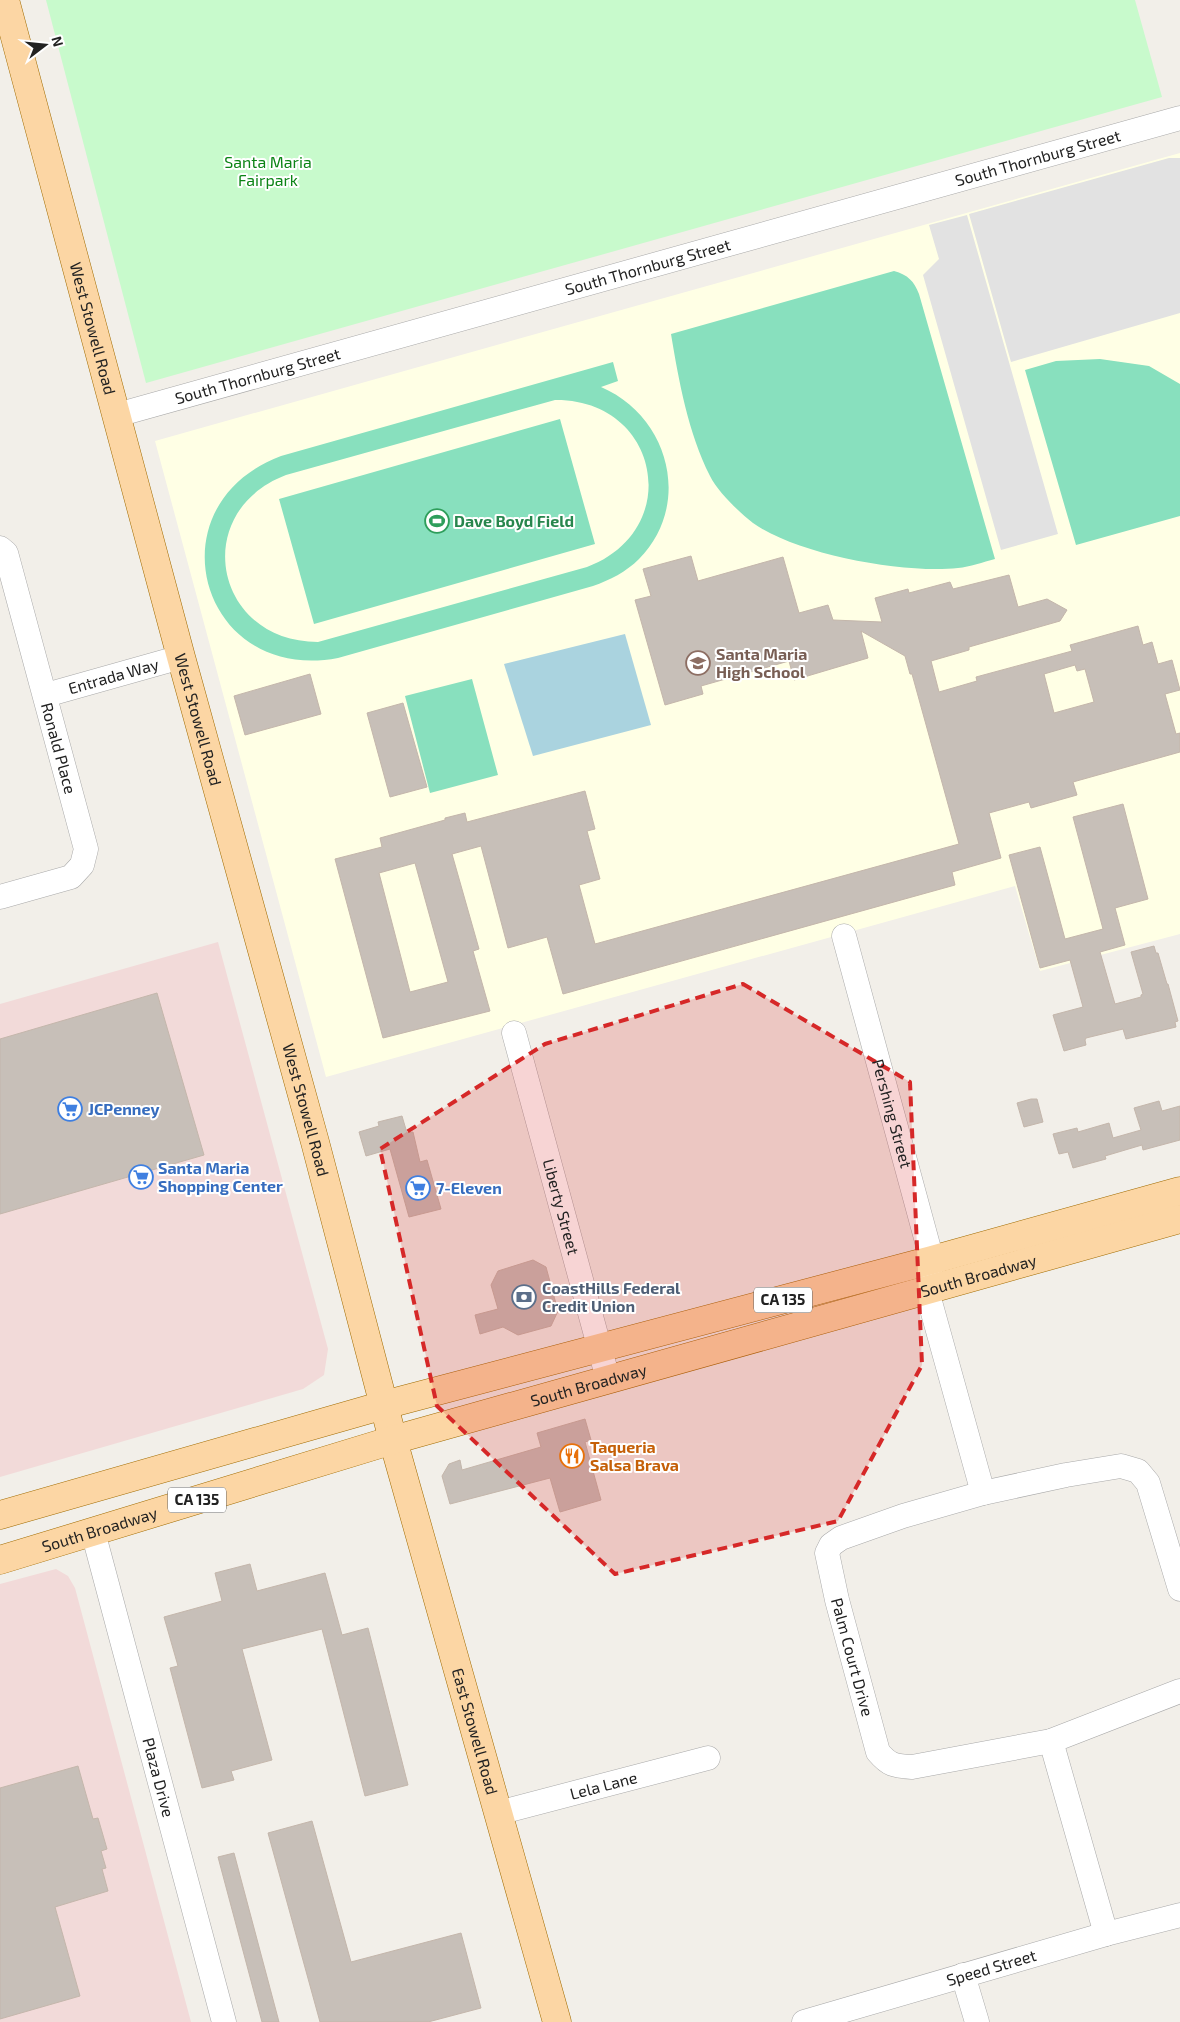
<svg xmlns="http://www.w3.org/2000/svg" width="1180" height="2022" font-family="'Exo 2',sans-serif">
<rect width="100%" height="100%" fill="#f2efe9"/>
<path fill="#f2dad9" d="M 218,942 L 328,1349 L 324,1375 L 303,1389 L 0,1477 L 0,1004 Z
M 56,1569 L 68,1576 L 75,1588 L 191,2022 L 0,2022 L 0,1584 Z"/>
<path fill="#ffffe5" d="M 1180,153 L 1180,934 L 1040,971 L 1015,886 L 326,1077 L 155,441 Z"/>
<path fill="#c8facc" d="M 46,0 L 1135,0 L 1162,97 L 146,383 Z"/>
<path fill="#88e0be" fill-rule="evenodd" d="M 894,271 C 908,275 914,281 919,294 L 995,559 C 983,562 970,567 958,568 C 905,574 798,555 753,523 C 739,512 718,492 710,476 C 688,432 679,382 671,334 Z
M 1100,359 L 1149,366 L 1180,384 L 1180,516 L 1076,545 L 1025,370 L 1056,361 Z
M 613,362 L 618,381 L 601,387 C 669,416 693,504 639,559 C 626,572 610,580 593,586 L 338,658 C 200,684 150,505 281,456 ZM 555,400 C 660,399 685,530 587,567 L 318,642 C 214,642 189,512 286,475 Z
M 560,419 L 595,544 L 314,624 L 279,499 Z
M 472,679 L 498,775 L 430,793 L 405,696 Z"/>
<path fill="#e2e2e2" d="M 1169,158 L 1180,158 L 1180,313 L 1011,362 L 969,214 Z
M 967,215 L 1058,534 L 1001,550 L 923,275 L 939,259 L 929,225 Z"/>
<path fill="#aad3df" d="M 625,634 L 651,725 L 533,756 L 504,664 Z"/>
<path fill="#c7bfb8" stroke="#c4b6ab" fill-rule="evenodd" d="M 691,556 L 698,581 L 783,557 L 799,613 L 828,605 L 833,620 L 882,622 L 875,598 L 908,589 L 909,593 L 950,582 L 953,589 L 1009,575 L 1018,607 L 1047,599 L 1067,610 L 1060,621 L 969,647 L 969,650 L 931,661 L 939,692 L 977,681 L 976,677 L 1072,651 L 1070,645 L 1138,626 L 1143,645 L 1152,642 L 1158,664 L 1172,660 L 1180,690 L 1165,694 L 1176,734 L 1180,733 L 1180,752 L 1073,782 L 1077,795 L 1031,808 L 1029,802 L 989,813 L 1001,858 L 952,872 L 955,885 L 563,994 L 547,937 L 508,948 L 481,846 L 452,854 L 479,949 L 473,951 L 490,1011 L 383,1038 L 335,859 L 382,847 L 380,838 L 445,820 L 445,818 L 465,813 L 467,822 L 585,791 L 595,829 L 587,831 L 600,879 L 579,885 L 595,944 L 959,844 L 912,674 L 910,674 L 905,656 L 861,631 L 868,658 L 794,680 L 789,661 L 701,686 L 703,694 L 665,705 L 635,600 L 651,596 L 643,569 ZM 1075,665 L 1077,671 L 1085,669 L 1094,702 L 1054,713 L 1044,674 ZM 415,863 L 448,982 L 410,992 L 379,873 Z
M 310,674 L 321,714 L 245,735 L 234,696 Z
M 403,703 L 427,787 L 390,797 L 367,713 Z
M 1123,804 L 1148,899 L 1115,908 L 1125,945 L 1100,952 L 1115,1004 L 1141,997 L 1141,995 L 1143,994 L 1131,952 L 1154,946 L 1156,953 L 1158,953 L 1167,984 L 1168,984 L 1178,1021 L 1175,1022 L 1176,1027 L 1126,1039 L 1123,1029 L 1086,1038 L 1085,1040 L 1086,1045 L 1064,1051 L 1053,1015 L 1083,1007 L 1070,960 L 1040,968 L 1009,855 L 1040,847 L 1065,939 L 1103,929 L 1073,817 Z
M 157,993 L 204,1155 L 0,1214 L 0,1039 Z
M 1031,1099 L 1037,1099 L 1043,1122 L 1024,1127 L 1017,1103 Z
M 1159,1101 L 1162,1111 L 1180,1106 L 1180,1140 L 1143,1150 L 1142,1145 L 1105,1156 L 1106,1159 L 1073,1168 L 1068,1152 L 1059,1154 L 1053,1134 L 1077,1128 L 1078,1132 L 1109,1123 L 1113,1138 L 1141,1130 L 1134,1108 Z
M 402,1116 L 407,1133 L 413,1132 L 420,1162 L 427,1160 L 441,1209 L 409,1217 L 390,1149 L 366,1156 L 359,1132 L 379,1126 L 378,1122 Z
M 533,1260 L 546,1267 L 558,1311 L 551,1326 L 518,1335 L 503,1327 L 480,1334 L 475,1315 L 498,1309 L 491,1285 L 498,1271 Z
M 585,1419 L 591,1440 L 585,1442 L 601,1500 L 560,1512 L 550,1478 L 450,1504 L 442,1476 L 449,1464 L 460,1460 L 462,1470 L 541,1447 L 537,1433 Z
M 250,1564 L 257,1591 L 325,1573 L 342,1635 L 368,1628 L 408,1785 L 365,1796 L 322,1629 L 242,1649 L 272,1760 L 231,1771 L 234,1780 L 202,1788 L 170,1668 L 178,1666 L 164,1617 L 222,1601 L 215,1573 Z
M 78,1766 L 93,1819 L 98,1818 L 107,1849 L 101,1851 L 106,1868 L 102,1869 L 108,1891 L 55,1907 L 80,1996 L 0,2019 L 0,1788 Z
M 312,1821 L 351,1962 L 461,1933 L 481,2008 L 428,2022 L 320,2022 L 268,1833 Z
M 234,1853 L 279,2022 L 262,2022 L 218,1857 Z"/>
<g fill="none" stroke-linecap="round" stroke-linejoin="round">
<g stroke="#a9a9a9" stroke-width="25">
<g id="minor">
<path id="s1" d="M 117,415 L 1180,118"/>
<path id="s2" d="M 0,548 L 6,553 L 86,849 L 82,865 L 71,877 L 0,897"/>
<path id="s3" d="M 46,695 L 181,657"/>
<path id="s4" d="M 844,936 L 932,1260 L 927,1291 L 983,1493"/>
<path id="s5" d="M 514,1033 L 608,1379"/>
<path id="s6" d="M 93,1532 L 224,2022"/>
<path id="s7" d="M 1180,1589 L 1148,1483 L 1138,1471 L 1121,1466 L 1066,1475 L 983,1493 L 903,1516 L 841,1538 L 831,1545 L 827,1553 L 837,1600 L 878,1752 C 889,1765 894,1766 912,1767 L 1051,1741 L 1180,1691"/>
<path d="M 1051,1741 L 1106,1934"/>
<path id="s8" d="M 498,1813 L 708,1758"/>
<path d="M 963,1975 L 977,2022"/>
<path id="s9" d="M 804,2022 L 1106,1934 L 1180,1915"/>
</g>
</g>
<g stroke="#a06b00" stroke-width="29">
<g id="major">
<path id="s10" d="M 5,0 L 181,657 L 315,1142 L 393,1440 L 557,2022"/>
<path d="M 0,1515 L 384,1405 L 932,1260 L 1180,1191"/>
<path id="s11" d="M 0,1560 L 393,1440 L 1180,1219"/>
</g>
</g>
<use href="#minor" stroke="#fff" stroke-width="24"/>
<use href="#major" stroke="#fcd6a4" stroke-width="28"/>
</g>
<path fill="#d62828" fill-opacity="0.2" stroke="#d62828" stroke-width="4" stroke-dasharray="10 6" stroke-linejoin="round" d="M 743,984 L 910,1082 L 922,1365 L 838,1521 L 615,1574 L 437,1406 L 380,1149 L 545,1044 Z"/>
<defs>
<g id="stadium-ring" transform="scale(1.25)"><circle r="9.5" fill="#fff" stroke="#2e9e5b" stroke-width="1.5"/><path d="M0-5a6.5 5 0 1 0 0 10a6.5 5 0 1 0 0-10ZM-3.5-1.8h7v3.6h-7Z" fill="#2e9e5b"/></g>
<g id="school-ring" transform="scale(1.25)"><circle r="9.5" fill="#fff" stroke="#8d6e63" stroke-width="1.5"/><path d="M0-5L7-2L0 1L-7-2ZM-4 1L0 2.5L4 1V4Q0 6-4 4Z" fill="#8d6e63"/></g>
<g id="supermarket-ring" transform="scale(1.25)"><circle r="9.5" fill="#fff" stroke="#3f7fe0" stroke-width="1.5"/><path d="M-6-5.5h2.5l.6 2H6L4.5 2H-2.5L-4.4-4H-6ZM-1.5 3.2a1.3 1.3 0 1 0 .1 0ZM3 3.2a1.3 1.3 0 1 0 .1 0Z" fill="#3f7fe0"/></g>
<g id="bank-ring" transform="scale(1.25)"><circle r="9.5" fill="#fff" stroke="#5c6f8a" stroke-width="1.5"/><path d="M-6-4H6V4H-6ZM0-2.3a2.3 2.3 0 1 0 0 4.6a2.3 2.3 0 1 0 0-4.6Z" fill="#5c6f8a"/></g>
<g id="restaurant-ring" transform="scale(1.25)"><circle r="9.5" fill="#fff" stroke="#e8710a" stroke-width="1.5"/><path d="M-5-6h1v4h1v-4h1v4h1v-4h1v5L-1.5 .5V6h-2V.5L-5-1ZM5-6V6H3V1.5H1.5Q1.5-4 5-6Z" fill="#e8710a"/></g>
</defs>
<g fill-rule="evenodd">
<use href="#stadium-ring" x="437" y="521"/>
<use href="#school-ring" x="698" y="663"/>
<use href="#supermarket-ring" x="70" y="1109"/>
<use href="#supermarket-ring" x="141" y="1177"/>
<use href="#supermarket-ring" x="418" y="1188"/>
<use href="#bank-ring" x="524" y="1297"/>
<use href="#restaurant-ring" x="572" y="1456"/>
</g>
<g text-anchor="middle" stroke-width="4" stroke-linejoin="round" paint-order="stroke">
<g fill="#fff" stroke="#646464" stroke-width="1">
<rect x="754" y="1287.5" width="58" height="25" rx="4"/>
<rect x="168" y="1487.5" width="58" height="25" rx="4"/>
</g>
<g font-size="15" font-weight="bold" fill="#222">
<text x="783" y="1305">CA 135</text>
<text x="197" y="1505">CA 135</text>
</g>
<g font-size="16" fill="#222" stroke="#fff">
<text dy="6" stroke="none"><textPath href="#s1" startOffset="956">South Thornburg Street</textPath></text>
<text dy="6" stroke="none"><textPath href="#s1" startOffset="551">South Thornburg Street</textPath></text>
<text dy="6" stroke="none"><textPath href="#s10" startOffset="340">West Stowell Road</textPath></text>
<text dy="6" stroke="none"><textPath href="#s1" startOffset="146">South Thornburg Street</textPath></text>
<text dy="6" stroke="none"><textPath href="#s3" startOffset="70">Entrada Way</textPath></text>
<text dy="6" stroke="none"><textPath href="#s10" startOffset="745">West Stowell Road</textPath></text>
<text dy="6" stroke="none"><textPath href="#s2" startOffset="210">Ronald Place</textPath></text>
<text dy="6" stroke="none"><textPath href="#s10" startOffset="1150">West Stowell Road</textPath></text>
<text dy="6" stroke="none"><textPath href="#s4" startOffset="184">Pershing Street</textPath></text>
<text dy="6" stroke="none"><textPath href="#s5" startOffset="180">Liberty Street</textPath></text>
<text dy="6" stroke="none"><textPath href="#s11" startOffset="1019">South Broadway</textPath></text>
<text dy="6" stroke="none"><textPath href="#s11" startOffset="614">South Broadway</textPath></text>
<text dy="6" stroke="none"><textPath href="#s11" startOffset="104">South Broadway</textPath></text>
<text dy="6" stroke="none"><textPath href="#s7" startOffset="562">Palm Court Drive</textPath></text>
<text dy="6" stroke="none"><textPath href="#s10" startOffset="1794">East Stowell Road</textPath></text>
<text dy="6" stroke="none"><textPath href="#s6" startOffset="254">Plaza Drive</textPath></text>
<text dy="6" stroke="none"><textPath href="#s8" startOffset="109">Lela Lane</textPath></text>
<text dy="6" stroke="none"><textPath href="#s9" startOffset="195">Speed Street</textPath></text>
</g>
<g font-size="16" fill="#0c8416" stroke="#fff">
<text x="268" y="168">Santa Maria<tspan x="268" dy="18">Fairpark</tspan></text>
</g>
<g font-size="16" font-weight="bold" fill="#27864d" stroke="#fff" text-anchor="start">
<text x="454" y="527">Dave Boyd Field</text>
</g>
<g font-size="16" font-weight="bold" fill="#785e54" stroke="#fff" text-anchor="start">
<text x="716" y="660">Santa Maria<tspan x="716" dy="18">High School</tspan></text>
</g>
<g font-size="16" font-weight="bold" fill="#366cbe" stroke="#fff" text-anchor="start">
<text x="88" y="1115">JCPenney</text>
<text x="158" y="1174">Santa Maria<tspan x="158" dy="18">Shopping Center</tspan></text>
<text x="436" y="1194">7-Eleven</text>
</g>
<g font-size="16" font-weight="bold" fill="#4e5e75" stroke="#fff" text-anchor="start">
<text x="542" y="1294">CoastHills Federal<tspan x="542" dy="18">Credit Union</tspan></text>
</g>
<g font-size="16" font-weight="bold" fill="#c56008" stroke="#fff" text-anchor="start">
<text x="590" y="1453">Taqueria<tspan x="590" dy="18">Salsa Brava</tspan></text>
</g>
</g>
<g transform="translate(45 45) rotate(74)" stroke="#ffffff" stroke-width="4" paint-order="stroke">
<path d="M0-4L9 19L0 12L-9 19Z" fill="#222222"/>
<text y="-8" font-size="14" font-weight="bold" text-anchor="middle" fill="#222222">N</text>
</g>
</svg>
